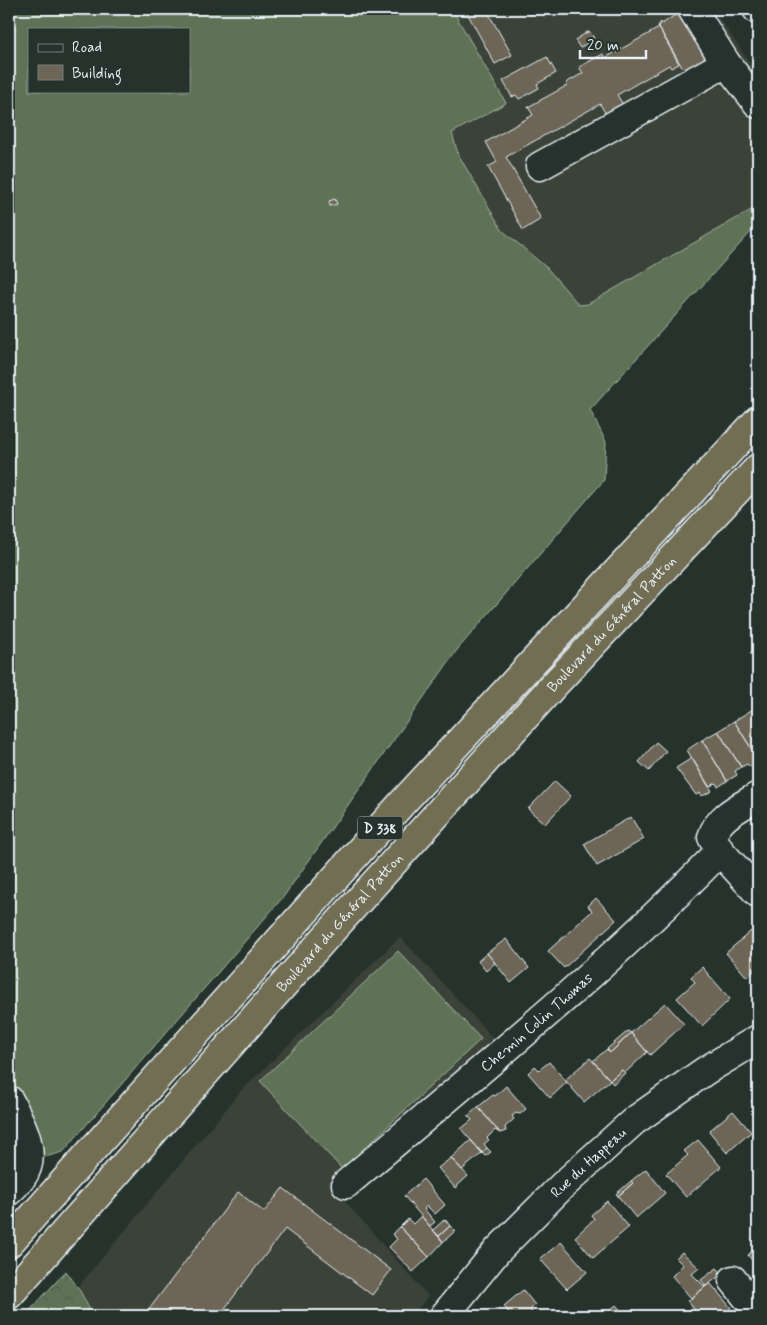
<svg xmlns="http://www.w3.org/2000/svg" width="767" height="1325" font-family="Mynerve,sans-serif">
<defs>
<pattern id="park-crowns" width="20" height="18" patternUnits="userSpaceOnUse" patternTransform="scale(1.25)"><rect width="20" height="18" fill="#5e7255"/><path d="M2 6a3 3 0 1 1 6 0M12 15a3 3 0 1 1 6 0" fill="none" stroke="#515b4f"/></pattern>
</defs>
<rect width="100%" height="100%" fill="#26332d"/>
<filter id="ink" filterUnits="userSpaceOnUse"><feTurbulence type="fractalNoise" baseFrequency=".02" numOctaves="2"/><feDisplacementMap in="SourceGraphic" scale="10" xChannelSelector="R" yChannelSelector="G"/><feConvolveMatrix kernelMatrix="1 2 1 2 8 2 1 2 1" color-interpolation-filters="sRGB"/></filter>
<g filter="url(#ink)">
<path fill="#3b4239" d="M 452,9 L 713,9 L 758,75 L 758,206 L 588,304 L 579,305 L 547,268 L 502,230 L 458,154 L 452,133 L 505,103 Z
M 400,937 L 494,1039 L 331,1181 L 343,1199 L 428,1296 L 413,1316 L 93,1316 L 78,1287 L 241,1091 Z"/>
<path fill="#5e7255" stroke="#a3b2a6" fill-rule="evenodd" d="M 9,9 L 452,9 L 506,103 L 452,133 L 458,154 L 502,230 L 547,268 L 579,305 L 588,304 L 758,206 L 758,224 L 590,410 L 606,442 L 604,480 L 457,650 L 284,896 L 63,1152 L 9,1167 ZM 29,29 L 189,29 L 189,91 L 29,91 Z
M 398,951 L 481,1039 L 342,1169 L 260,1081 Z"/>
<path fill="url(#park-crowns)" stroke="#a3b2a6" d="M 66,1271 L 79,1289 L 93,1316 L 25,1316 Z"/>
<path fill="#6d6555" stroke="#e8f1f8" d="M 465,9 L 486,9 L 512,55 L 495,64 Z
M 526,9 L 538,9 L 531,15 Z
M 681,11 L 706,54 L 704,58 L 705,59 L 687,69 L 682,67 L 658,26 L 661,22 L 662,24 Z
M 659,28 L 679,64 L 671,68 L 669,65 L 617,95 L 625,108 L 608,118 L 600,104 L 506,157 L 541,219 L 523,230 L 488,167 L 497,162 L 486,142 L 533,115 L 528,107 L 568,85 L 566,83 L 583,73 L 579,67 L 603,54 L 605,58 Z
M 589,31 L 594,38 L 580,48 L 575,40 Z
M 547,57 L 556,73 L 537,84 L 539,88 L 519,99 L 516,95 L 512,97 L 503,81 Z
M 335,199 L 337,204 L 330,206 L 329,201 Z
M 758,648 L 758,671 L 753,663 L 756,661 L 750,653 Z
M 753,709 L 758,722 L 758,759 L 734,721 Z
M 734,721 L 758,759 L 758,762 L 750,767 L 747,764 L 741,767 L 718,731 Z
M 718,731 L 741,767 L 735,771 L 737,775 L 727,781 L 702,740 Z
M 702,740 L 727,781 L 718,787 L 716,783 L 709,787 L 687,750 Z
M 656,742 L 666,751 L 649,771 L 639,762 Z
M 692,758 L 712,791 L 702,796 L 700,793 L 696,795 L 676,768 Z
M 555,781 L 571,796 L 545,824 L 528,809 Z
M 631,817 L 644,839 L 597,866 L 584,844 Z
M 596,898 L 616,920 L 564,968 L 548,951 L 592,911 L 588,906 Z
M 751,931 L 758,939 L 758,969 L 757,968 L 747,977 L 726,953 Z
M 506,939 L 529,968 L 511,983 L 487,953 Z
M 487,953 L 495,963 L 486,971 L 478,961 Z
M 702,967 L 730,999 L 702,1026 L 677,998 L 695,982 L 691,977 Z
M 665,1003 L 684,1024 L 650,1055 L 631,1033 Z
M 628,1031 L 631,1033 L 610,1053 L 607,1049 Z
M 631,1033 L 647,1052 L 625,1073 L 622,1070 L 610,1080 L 593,1061 L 607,1049 L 610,1053 Z
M 590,1058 L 610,1080 L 584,1102 L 565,1080 Z
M 549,1062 L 567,1082 L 550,1098 L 528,1073 L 535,1066 L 539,1070 Z
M 622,1070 L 625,1073 L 613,1084 L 610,1080 Z
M 506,1086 L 526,1109 L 520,1114 L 516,1113 L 512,1116 L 514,1119 L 505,1127 L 506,1131 L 500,1133 L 478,1107 L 493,1095 L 495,1096 Z
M 758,1095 L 758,1110 L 751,1101 Z
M 478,1107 L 500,1133 L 495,1130 L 487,1138 L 489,1140 L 484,1144 L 487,1148 L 482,1153 L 461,1129 L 472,1120 L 468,1116 Z
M 733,1111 L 751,1132 L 727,1153 L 709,1131 Z
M 471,1140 L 482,1153 L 462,1170 L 451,1158 Z
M 698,1140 L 721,1167 L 686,1197 L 666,1174 L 688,1155 L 684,1151 Z
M 487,1148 L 491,1152 L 485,1156 L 482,1153 Z
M 451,1158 L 468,1176 L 455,1188 L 438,1168 Z
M 646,1169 L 665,1193 L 636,1218 L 618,1196 L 633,1183 L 631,1181 Z
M 423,1179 L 445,1205 L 435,1214 L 427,1206 L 424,1209 L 435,1222 L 430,1226 L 404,1196 Z
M 631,1181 L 633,1183 L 618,1196 L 616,1194 Z
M 283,1188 L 391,1270 L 372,1295 L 285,1229 L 219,1316 L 144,1316 L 238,1192 L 264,1212 Z
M 607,1201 L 629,1227 L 593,1258 L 575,1237 L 594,1219 L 591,1215 Z
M 421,1216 L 443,1242 L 429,1257 L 400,1227 L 408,1219 L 413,1224 Z
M 445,1219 L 450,1226 L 439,1236 L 433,1230 Z
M 450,1226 L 455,1231 L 443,1242 L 439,1236 Z
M 400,1227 L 429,1257 L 413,1272 L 389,1247 L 397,1239 L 392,1234 Z
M 561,1242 L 587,1272 L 567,1289 L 540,1259 Z
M 758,1246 L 758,1261 L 755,1264 L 748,1255 Z
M 682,1252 L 699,1268 L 692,1274 L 705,1287 L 691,1298 L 672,1276 L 683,1265 L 676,1258 Z
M 717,1268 L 722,1274 L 706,1286 L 701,1280 Z
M 710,1283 L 731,1308 L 721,1316 L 699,1316 L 688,1301 Z
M 523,1290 L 535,1305 L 530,1310 L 536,1316 L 511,1316 L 504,1306 Z
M 616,1305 L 623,1313 L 619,1316 L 603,1316 Z
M 728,1311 L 732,1316 L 721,1316 Z"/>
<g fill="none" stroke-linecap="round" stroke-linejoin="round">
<g stroke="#e8f1f8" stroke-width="31">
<g id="minor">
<path d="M 692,9 L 726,63 L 758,104"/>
<path d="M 757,9 L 758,10"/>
<path d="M 540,166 L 726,63"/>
<path d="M 758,796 C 741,807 718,816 712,837 L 720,851 L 758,893"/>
<path d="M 9,1100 C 20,1121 39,1154 22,1177 C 19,1182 13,1187 9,1191"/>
<path id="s1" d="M 346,1184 C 473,1076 604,971 720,851"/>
<path d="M 733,1280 L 758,1312"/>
<path id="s2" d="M 444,1316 L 497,1251 L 562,1186 L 634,1121 L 705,1071 L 758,1039"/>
</g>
</g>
<g stroke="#e8f1f8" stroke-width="31">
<g id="highway">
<path d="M 9,1243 L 404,801 L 758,420"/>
<path id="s3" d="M 9,1295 L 325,938 L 552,687 L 758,468"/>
</g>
</g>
<use href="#minor" stroke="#26332d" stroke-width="28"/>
<use href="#highway" stroke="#726e52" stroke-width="28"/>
</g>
</g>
<g text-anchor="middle" stroke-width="4" stroke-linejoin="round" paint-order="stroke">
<rect fill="#26332d" stroke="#aeb8bb" stroke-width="1" x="357.5" y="816.5" width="45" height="23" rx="4"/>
<g font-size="14" font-weight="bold" fill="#e8f1f8">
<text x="380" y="833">D 338</text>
</g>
<g font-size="15" fill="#e8f1f8" stroke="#26332d">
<text dy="5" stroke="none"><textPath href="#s3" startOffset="902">Boulevard du Général Patton</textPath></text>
<text dy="5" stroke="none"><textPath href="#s3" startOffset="498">Boulevard du Général Patton</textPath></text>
<text dy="5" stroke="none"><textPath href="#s1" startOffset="250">Chemin Colin Thomas</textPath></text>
<text dy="5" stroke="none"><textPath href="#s2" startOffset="211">Rue du Happeau</textPath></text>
</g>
</g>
<rect width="767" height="1325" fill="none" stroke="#26332d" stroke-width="30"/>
<rect x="15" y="15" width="737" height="1295" fill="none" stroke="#e8f1f8" stroke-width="2" filter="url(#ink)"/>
<rect x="28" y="28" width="162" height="65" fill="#26332d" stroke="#747f7e"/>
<rect x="38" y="44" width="25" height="8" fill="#26332d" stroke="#747f7e"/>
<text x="72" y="52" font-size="15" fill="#e8f1f8">Road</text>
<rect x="38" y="65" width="25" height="15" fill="#6d6555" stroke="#747f7e"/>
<text x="72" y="78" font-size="15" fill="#e8f1f8">Building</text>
<path d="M580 50v8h66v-8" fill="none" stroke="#e8f1f8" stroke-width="2.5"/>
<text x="587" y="50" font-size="15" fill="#e8f1f8" stroke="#26332d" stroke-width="4" paint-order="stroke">20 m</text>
</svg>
